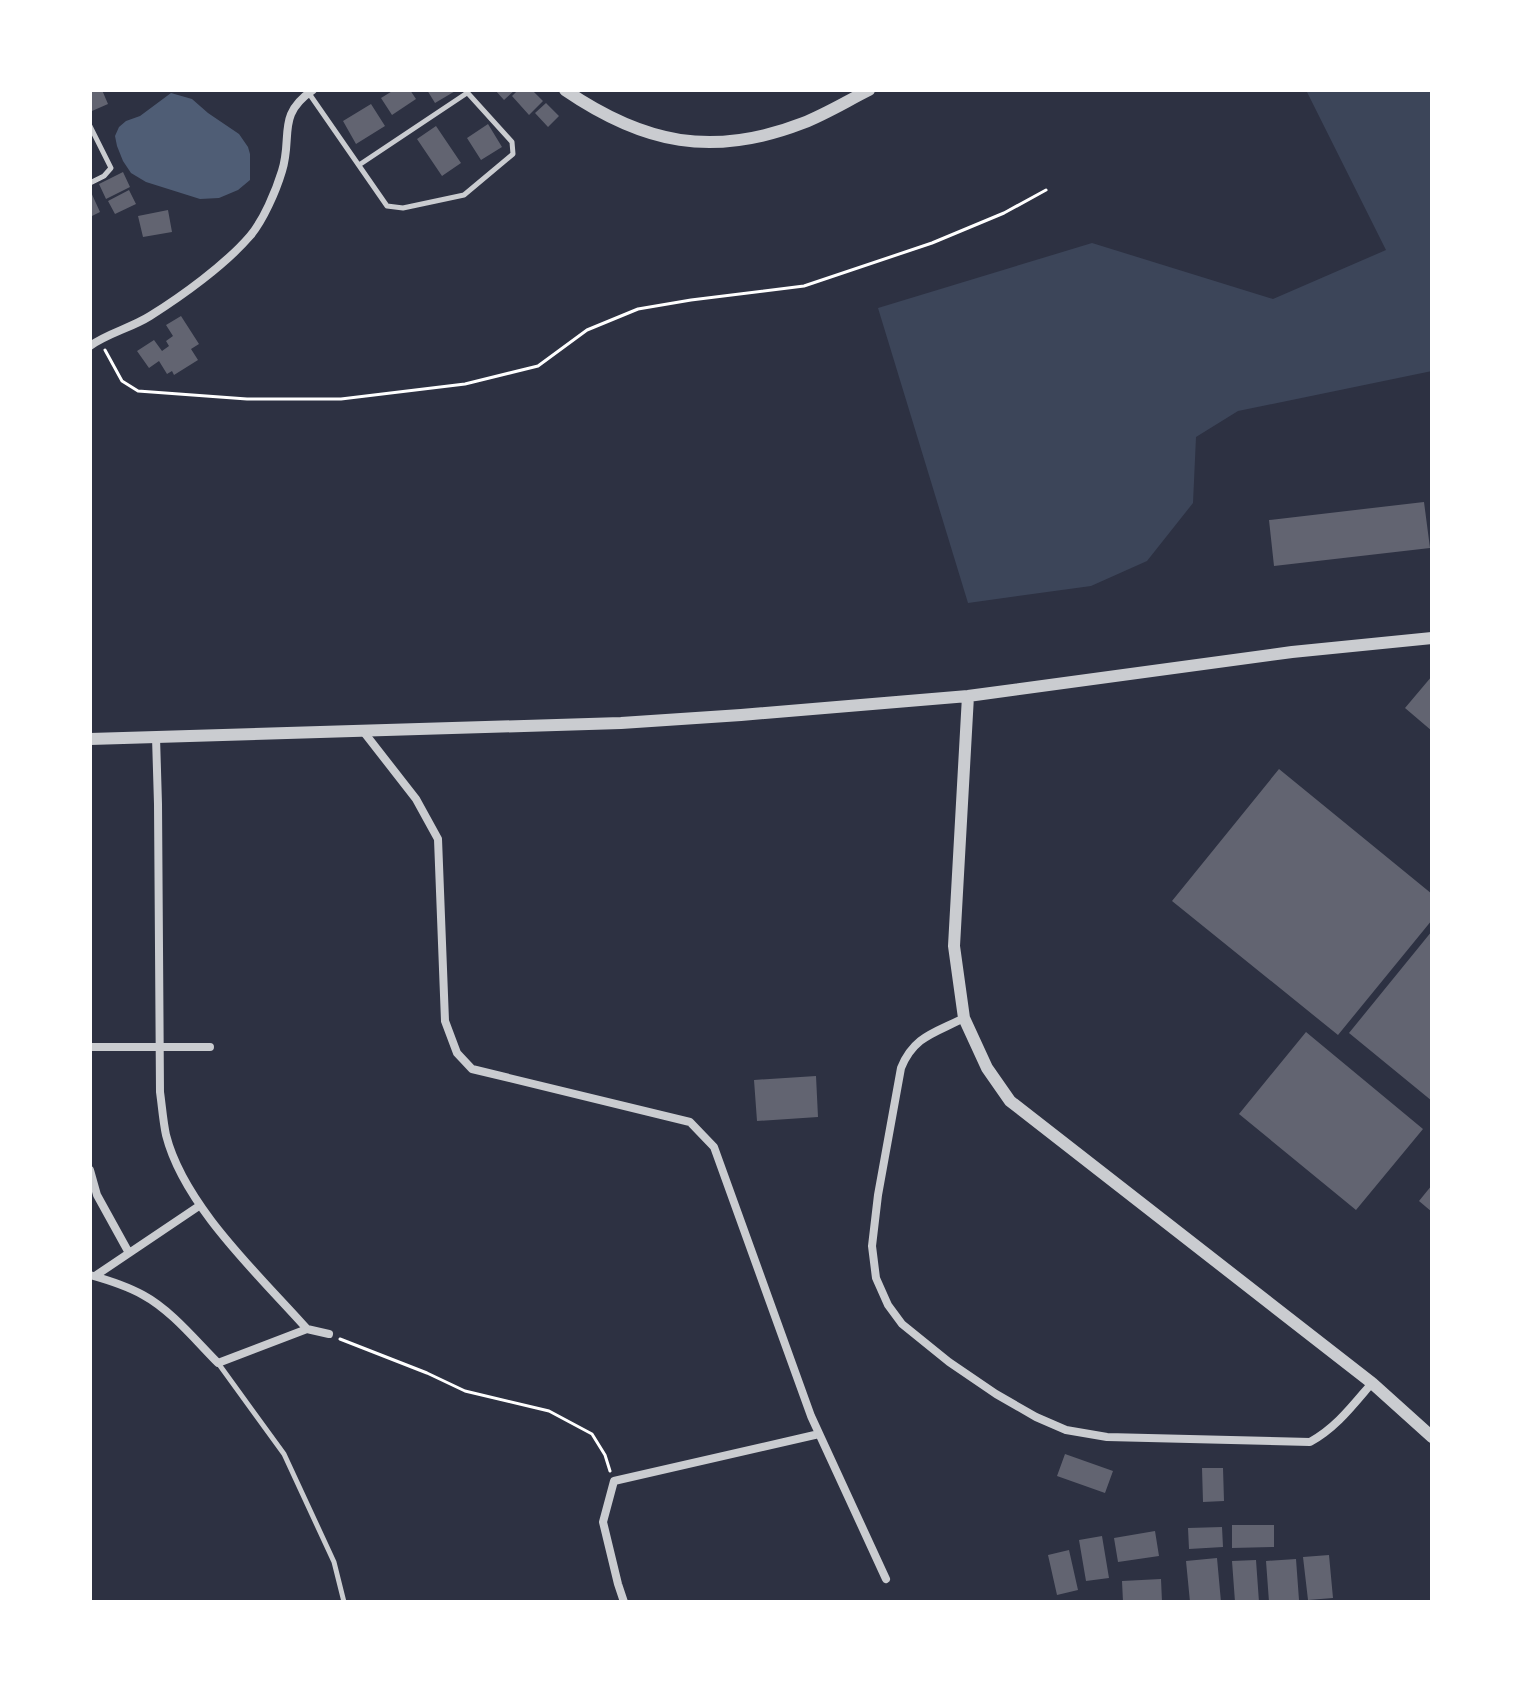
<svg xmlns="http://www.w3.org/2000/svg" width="1522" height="1692" font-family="'Fira Sans Condensed',sans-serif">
<rect width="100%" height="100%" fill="#2d3142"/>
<path fill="#3c4559" d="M 1306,90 L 1432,90 L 1432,371 L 1238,411 L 1196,437 L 1193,503 L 1147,561 L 1091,586 L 968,603 L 878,308 L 1092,243 L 1273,299 L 1386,250 Z"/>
<path fill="#4f5d75" d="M 171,93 L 192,99 L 208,113 L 239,134 L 248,147 L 250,154 L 250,180 L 238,190 L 219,198 L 200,199 L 146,182 L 131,173 L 123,161 L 117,146 L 115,136 L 119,127 L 126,121 L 140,116 Z"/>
<path fill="#626471" d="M 90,90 L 102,90 L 108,104 L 92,111 Z
M 394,90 L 410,90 L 416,99 L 392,115 L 381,98 Z
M 427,90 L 457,90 L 435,103 Z
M 495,90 L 515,90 L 504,100 Z
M 518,90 L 532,90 L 543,101 L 529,115 L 512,96 Z
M 546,103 L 559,116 L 548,127 L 535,113 Z
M 371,104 L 385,126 L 356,144 L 343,121 Z
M 488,124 L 502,147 L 481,160 L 467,138 Z
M 436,126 L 461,163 L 442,176 L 417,139 Z
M 123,172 L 130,187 L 106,199 L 99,184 Z
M 90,190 L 100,212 L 90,217 Z
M 129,190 L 136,204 L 115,214 L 108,201 Z
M 168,210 L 172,232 L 143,237 L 138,216 Z
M 181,316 L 199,344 L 191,349 L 198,360 L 174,375 L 172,371 L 167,374 L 159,361 L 149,368 L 137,351 L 154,340 L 162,351 L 169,346 L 166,341 L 173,336 L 166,325 Z
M 1424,502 L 1430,548 L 1274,566 L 1269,520 Z
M 1432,676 L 1432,731 L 1405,708 Z
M 1279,769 L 1432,894 L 1432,920 L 1338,1035 L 1172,901 Z
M 1432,931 L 1432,1101 L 1349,1033 Z
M 1306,1032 L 1423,1129 L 1356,1210 L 1239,1114 Z
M 816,1076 L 818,1117 L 757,1121 L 754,1080 Z
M 1432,1185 L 1432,1212 L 1419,1201 Z
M 1065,1454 L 1113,1471 L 1105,1493 L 1057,1476 Z
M 1202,1468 L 1223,1468 L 1224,1501 L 1203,1502 Z
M 1232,1525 L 1274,1525 L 1274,1547 L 1232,1548 Z
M 1222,1527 L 1223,1547 L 1189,1549 L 1188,1528 Z
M 1155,1531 L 1159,1556 L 1118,1562 L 1114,1538 Z
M 1102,1536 L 1109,1578 L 1086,1581 L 1079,1540 Z
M 1069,1550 L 1078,1590 L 1057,1595 L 1048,1555 Z
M 1329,1555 L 1333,1598 L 1308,1600 L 1303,1557 Z
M 1217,1558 L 1221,1602 L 1190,1602 L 1186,1561 Z
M 1296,1559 L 1299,1600 L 1269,1602 L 1266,1561 Z
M 1256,1560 L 1259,1602 L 1235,1602 L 1232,1561 Z
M 1161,1579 L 1162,1602 L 1123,1602 L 1122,1581 Z"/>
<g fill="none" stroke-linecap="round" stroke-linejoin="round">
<path stroke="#fff" stroke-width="3" d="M 105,350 L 122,381 L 138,391 L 247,399 L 341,399 L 465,384 L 538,366 L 587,330 L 638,309 L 691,300 L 804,286 L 932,243 L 1004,213 L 1046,190
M 340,1339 L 427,1373 L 465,1391 L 549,1411 L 592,1434 L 605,1455 L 610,1471"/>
<path stroke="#caccd0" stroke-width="5" d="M 308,92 L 387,206 L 403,208 L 464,195 L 513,154 L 512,142 L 465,90
M 90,126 L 111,168 L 104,176 L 90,183
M 359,165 L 467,93
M 218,1363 L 284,1454 L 334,1562 L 344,1602"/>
<path stroke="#caccd0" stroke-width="8" d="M 90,346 C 108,333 131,328 150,316 C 182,296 225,265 250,236 C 263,221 276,191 282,171 C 293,136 276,115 313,90
M 363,731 L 416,799 L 438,839 L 445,1021 L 457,1053 L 472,1069 L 690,1122 L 714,1147 L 811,1416 L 886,1579
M 156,737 L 158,804 L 160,1092 C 162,1106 163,1121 166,1135 C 184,1206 259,1275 307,1329
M 964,1018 C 935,1033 914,1036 901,1068 L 878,1195 L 872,1246 L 876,1278 L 888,1305 L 902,1324 L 949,1362 L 996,1394 L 1036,1417 L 1066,1430 L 1107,1437 L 1310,1442 C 1336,1428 1353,1405 1372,1383
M 90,1047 L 210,1047
M 90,1170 L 97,1195 L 129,1253
M 90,1275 C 108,1280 127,1286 143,1295 C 171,1310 196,1341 218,1363 L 307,1329 L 329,1334
M 95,1276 L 199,1206
M 624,1602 L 618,1584 L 603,1522 L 614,1481 L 819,1434"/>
<path stroke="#caccd0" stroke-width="12" d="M 565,90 C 644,144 713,158 803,123 C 826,114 847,101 869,90
M 968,696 L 954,946 L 964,1018 L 987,1068 L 1010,1101 L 1372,1383 L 1432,1437
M 90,739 L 621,723 L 741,715 L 968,696 L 1292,652 L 1432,638"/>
</g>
<rect width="1522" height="1692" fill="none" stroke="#ffffff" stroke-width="184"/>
</svg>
